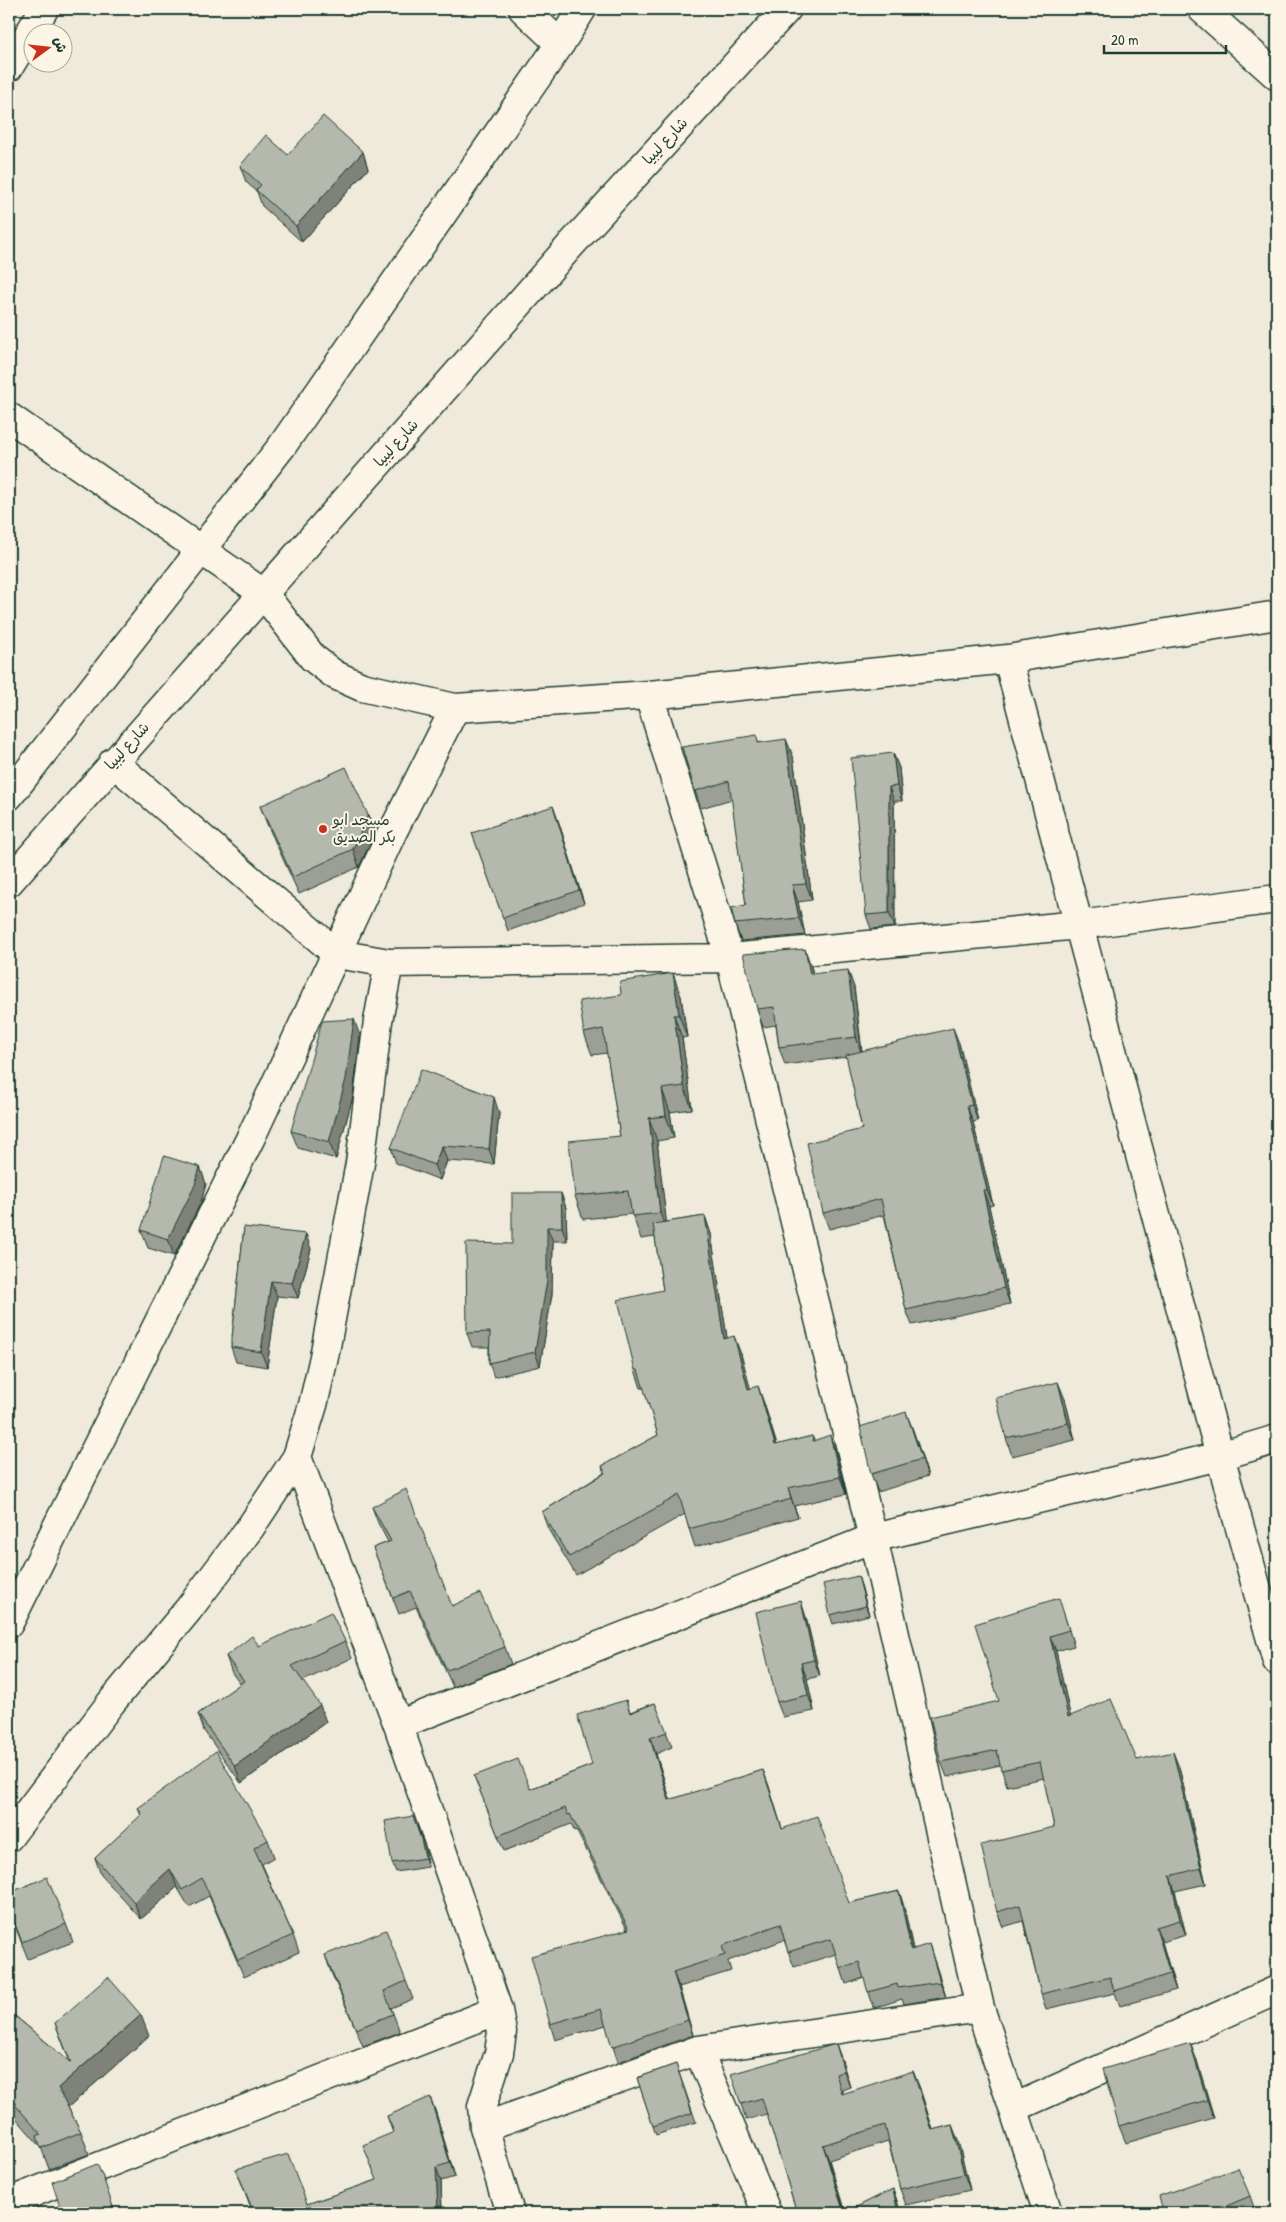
<svg xmlns="http://www.w3.org/2000/svg" width="1286" height="2222" font-family="'Patrick Hand','Playpen Sans Arabic',sans-serif">
<rect width="100%" height="100%" fill="#efeada"/>
<filter id="ink" filterUnits="userSpaceOnUse"><feTurbulence type="fractalNoise" baseFrequency=".02" numOctaves="2"/><feDisplacementMap in="SourceGraphic" scale="10" xChannelSelector="R" yChannelSelector="G"/><feConvolveMatrix kernelMatrix="1 2 1 2 8 2 1 2 1" color-interpolation-filters="sRGB"/></filter>
<g filter="url(#ink)">
<g fill="none" stroke-linecap="round" stroke-linejoin="round">
<g stroke="#1f3d34" stroke-width="31">
<path id="minor" d="M 523,9 L 560,44
M 1202,9 L 1277,76
M 9,67 L 44,9
M 9,417 L 263,593 L 313,658 L 335,675 L 362,687 L 455,708 L 649,695 L 1008,659 L 1277,615
M 1008,659 L 1220,1456 L 1277,1661
M 649,695 L 730,958 L 873,1538 L 980,2008 L 1048,2213
M 113,762 L 337,954 L 389,963 L 730,958 L 1079,925 L 1277,899
M 389,963 L 378,1021 L 360,1163 L 324,1357 L 313,1405 L 297,1457 L 398,1725 L 498,2010 L 502,2032 L 499,2053 L 482,2106 L 484,2127 L 510,2213
M 9,1623 L 252,1135 L 392,833 L 455,708
M 398,1725 L 873,1538 L 1220,1456 L 1277,1439
M 9,1837 L 110,1704 L 188,1610 L 250,1528 L 297,1457
M 698,2050 L 767,2213
M 1014,2108 L 1277,1990
M 484,2127 L 698,2050 L 980,2008
M 14,2200 L 498,2010"/>
</g>
<g stroke="#1f3d34" stroke-width="31">
<path id="primary" d="M 9,796 L 282,446 L 560,44 L 582,9
M 9,882 L 570,246 L 787,9"/>
</g>
<use href="#minor" stroke="#fcf5e5" stroke-width="28"/>
<use href="#primary" stroke="#fcf5e5" stroke-width="28"/>
</g>
<path fill="#9c9f95" stroke="#1f3d34" d="M 363,152 L 368,169 L 302,242 L 262,206 L 257,192 L 246,182 L 240,166 L 288,155 Z
M 759,742 L 793,756 L 812,900 L 798,902 L 805,935 L 741,941 L 735,924 L 746,905 L 732,799 L 701,808 L 695,791 Z
M 893,753 L 899,768 L 902,801 L 894,801 L 895,927 L 871,929 L 866,915 Z
M 260,806 L 368,815 L 375,833 L 359,867 L 299,894 L 267,824 Z
M 558,820 L 584,903 L 508,931 L 472,833 Z
M 811,966 L 813,974 L 854,987 L 862,1051 L 959,1043 L 978,1121 L 973,1122 L 993,1205 L 989,1206 L 1010,1304 L 912,1325 L 906,1310 L 884,1215 L 829,1229 L 823,1213 L 862,1129 L 847,1057 L 785,1065 L 779,1047 L 776,1025 L 763,1027 L 757,1009 Z
M 681,996 L 687,1037 L 682,1038 L 692,1109 L 670,1112 L 674,1138 L 657,1141 L 666,1222 L 705,1216 L 711,1234 L 727,1338 L 741,1354 L 750,1388 L 764,1403 L 777,1445 L 812,1436 L 814,1440 L 836,1453 L 846,1494 L 794,1506 L 798,1517 L 695,1547 L 689,1529 L 685,1514 L 576,1575 L 548,1529 L 542,1512 L 604,1473 L 602,1466 L 658,1435 L 644,1388 L 641,1388 L 635,1370 L 663,1290 L 655,1237 L 641,1239 L 632,1214 L 583,1219 L 575,1196 L 620,1136 L 607,1053 L 592,1055 L 584,1033 Z
M 360,1036 L 353,1096 L 336,1159 L 298,1148 L 291,1131 Z
M 499,1113 L 494,1164 L 447,1161 L 440,1180 L 396,1163 L 391,1148 Z
M 200,1167 L 206,1184 L 201,1202 L 174,1256 L 148,1248 L 141,1230 Z
M 561,1193 L 566,1208 L 567,1241 L 553,1241 L 552,1294 L 540,1366 L 494,1377 L 489,1363 L 489,1347 L 472,1347 L 467,1333 L 512,1244 Z
M 244,1227 L 311,1249 L 298,1298 L 277,1296 L 267,1367 L 236,1362 L 231,1347 Z
M 1065,1399 L 1075,1440 L 1012,1456 L 1006,1438 Z
M 913,1430 L 928,1476 L 878,1492 L 871,1474 Z
M 372,1507 L 452,1606 L 505,1647 L 511,1664 L 453,1687 L 416,1607 L 399,1614 L 373,1548 L 388,1542 L 378,1523 Z
M 861,1585 L 869,1615 L 833,1624 L 830,1615 Z
M 1064,1614 L 1074,1646 L 1056,1651 L 1070,1716 L 1137,1760 L 1179,1767 L 1206,1884 L 1175,1891 L 1186,1935 L 1162,1942 L 1176,1990 L 1120,2006 L 1115,1993 L 1046,2009 L 1041,1994 L 1023,1921 L 1003,1927 L 997,1912 L 1054,1827 L 1044,1778 L 1007,1786 L 1000,1765 L 947,1777 L 941,1762 L 999,1701 Z
M 806,1617 L 820,1676 L 807,1679 L 814,1711 L 783,1717 L 777,1702 Z
M 345,1641 L 352,1658 L 303,1681 L 326,1722 L 241,1783 L 204,1731 L 198,1714 L 240,1684 L 232,1673 L 226,1656 L 259,1646 Z
M 626,1700 L 630,1712 L 655,1703 L 672,1747 L 656,1754 L 670,1800 L 763,1770 L 782,1829 L 849,1903 L 899,1891 L 904,1907 L 913,1949 L 934,1960 L 946,1997 L 904,2004 L 902,1999 L 874,2008 L 864,1978 L 846,1984 L 836,1954 L 794,1967 L 784,1940 L 728,1961 L 731,1971 L 679,1987 L 693,2035 L 618,2062 L 606,2025 L 555,2040 L 550,2024 L 627,1929 L 576,1830 L 574,1831 L 571,1824 L 504,1851 L 474,1776 L 530,1789 L 592,1765 Z
M 138,1808 L 268,1840 L 274,1857 L 262,1864 L 293,1935 L 299,1952 L 244,1977 L 209,1896 L 189,1907 L 177,1887 L 141,1919 L 101,1875 L 95,1858 L 141,1816 Z
M 425,1848 L 428,1867 L 396,1872 L 392,1863 Z
M 9,1893 L 66,1924 L 73,1942 L 28,1959 L 9,1911 Z
M 325,1955 L 406,1981 L 413,1999 L 391,2008 L 400,2032 L 363,2046 L 331,1972 Z
M 9,2011 L 70,2062 L 55,2023 L 149,2036 L 68,2107 L 81,2132 L 89,2154 L 49,2169 L 41,2147 L 9,2110 Z
M 1190,2043 L 1197,2061 L 1214,2118 L 1126,2143 L 1119,2126 Z
M 836,2044 L 850,2087 L 842,2090 L 843,2094 L 919,2086 L 933,2130 L 952,2125 L 958,2141 L 970,2190 L 906,2205 L 900,2189 L 888,2141 L 829,2160 L 845,2213 L 893,2189 L 898,2204 L 900,2213 L 797,2213 L 767,2114 L 746,2120 L 741,2104 Z
M 676,2064 L 696,2122 L 656,2135 L 637,2078 Z
M 435,2110 L 455,2177 L 441,2181 L 442,2213 L 253,2213 L 236,2169 L 307,2204 L 377,2180 L 393,2133 L 387,2116 Z
M 1250,2196 L 1256,2213 L 1143,2213 Z"/>
<path fill="#7f8279" stroke="#1f3d34" d="M 363,152 L 368,169 L 302,242 L 296,226 Z
M 786,739 L 793,756 L 812,900 L 806,884 Z
M 893,753 L 899,768 L 902,801 L 897,786 Z
M 889,787 L 894,801 L 895,927 L 889,913 Z
M 553,806 L 558,820 L 584,903 L 579,890 Z
M 368,815 L 375,833 L 359,867 L 353,849 Z
M 792,885 L 798,902 L 805,935 L 799,918 Z
M 805,949 L 811,966 L 816,992 L 810,974 Z
M 848,970 L 854,987 L 862,1055 L 856,1037 Z
M 673,973 L 681,996 L 687,1037 L 679,1015 Z
M 674,1015 L 682,1038 L 692,1109 L 684,1086 Z
M 354,1019 L 360,1036 L 353,1096 L 336,1159 L 329,1142 Z
M 953,1028 L 959,1043 L 978,1121 L 972,1105 Z
M 662,1089 L 670,1112 L 674,1138 L 666,1116 Z
M 494,1097 L 499,1113 L 494,1164 L 489,1149 Z
M 967,1106 L 973,1122 L 993,1205 L 987,1190 Z
M 649,1118 L 657,1141 L 668,1235 L 660,1213 Z
M 442,1146 L 447,1161 L 440,1180 L 434,1165 Z
M 200,1167 L 206,1184 L 201,1202 L 174,1256 L 168,1239 Z
M 983,1190 L 989,1206 L 1010,1304 L 1004,1288 Z
M 561,1193 L 566,1208 L 567,1241 L 562,1227 Z
M 705,1216 L 711,1234 L 730,1357 L 724,1339 Z
M 547,1227 L 553,1241 L 552,1294 L 540,1366 L 535,1352 Z
M 306,1234 L 311,1249 L 298,1298 L 292,1283 Z
M 271,1281 L 277,1296 L 267,1367 L 261,1352 Z
M 734,1336 L 741,1354 L 755,1406 L 748,1389 Z
M 1058,1382 L 1065,1399 L 1075,1440 L 1068,1423 Z
M 758,1386 L 764,1403 L 782,1463 L 775,1445 Z
M 906,1412 L 913,1430 L 928,1476 L 922,1459 Z
M 830,1435 L 836,1453 L 846,1494 L 840,1477 Z
M 788,1488 L 794,1506 L 798,1517 L 791,1499 Z
M 858,1576 L 861,1585 L 869,1615 L 866,1606 Z
M 801,1601 L 806,1617 L 820,1676 L 814,1660 Z
M 1050,1636 L 1056,1651 L 1074,1732 L 1068,1717 Z
M 801,1663 L 807,1679 L 814,1711 L 808,1695 Z
M 320,1705 L 326,1722 L 241,1783 L 235,1766 Z
M 650,1738 L 656,1754 L 675,1815 L 669,1800 Z
M 1173,1752 L 1179,1767 L 1206,1884 L 1201,1868 Z
M 763,1770 L 769,1786 L 787,1845 L 782,1829 Z
M 417,1825 L 425,1848 L 428,1867 L 425,1858 Z
M 170,1869 L 177,1887 L 141,1919 L 134,1902 Z
M 1170,1876 L 1175,1891 L 1186,1935 L 1180,1920 Z
M 899,1891 L 904,1907 L 916,1965 L 911,1950 Z
M 1156,1927 L 1162,1942 L 1176,1990 L 1170,1974 Z
M 929,1944 L 934,1960 L 946,1997 L 940,1982 Z
M 673,1972 L 679,1987 L 693,2035 L 688,2020 Z
M 141,2015 L 149,2036 L 66,2109 L 58,2088 Z
M 1190,2043 L 1197,2061 L 1214,2118 L 1207,2100 Z
M 836,2044 L 842,2060 L 850,2087 L 844,2071 Z
M 913,2071 L 919,2086 L 938,2146 L 932,2130 Z
M 430,2097 L 435,2110 L 455,2177 L 450,2163 Z
M 952,2125 L 958,2141 L 970,2190 L 964,2174 Z
M 823,2145 L 829,2160 L 845,2213 L 844,2213 Z
M 436,2167 L 441,2181 L 442,2213 L 438,2213 Z
M 893,2189 L 898,2204 L 900,2213 L 898,2213 Z"/>
<path fill="#b5b9ad" stroke="#1f3d34" d="M 323,116 L 363,152 L 296,226 L 256,190 L 261,185 L 240,166 L 266,135 L 288,155 Z
M 757,735 L 758,743 L 786,739 L 806,884 L 792,885 L 799,918 L 735,924 L 731,908 L 746,905 L 729,781 L 695,791 L 682,747 Z
M 893,753 L 897,786 L 889,787 L 889,913 L 866,915 L 851,758 Z
M 346,767 L 368,815 L 353,849 L 293,877 L 260,806 Z
M 553,806 L 579,890 L 503,918 L 472,833 Z
M 805,949 L 810,974 L 848,970 L 856,1037 L 779,1047 L 774,1007 L 757,1009 L 743,954 Z
M 673,973 L 679,1015 L 674,1015 L 684,1086 L 662,1089 L 666,1116 L 649,1118 L 660,1213 L 632,1216 L 628,1191 L 575,1196 L 569,1141 L 620,1136 L 603,1029 L 584,1033 L 579,1001 L 621,995 L 620,982 Z
M 354,1019 L 346,1079 L 329,1142 L 291,1131 L 322,1021 Z
M 953,1028 L 972,1105 L 967,1106 L 987,1190 L 983,1190 L 1004,1288 L 906,1310 L 881,1199 L 823,1213 L 807,1143 L 862,1129 L 846,1055 Z
M 421,1069 L 494,1097 L 489,1149 L 442,1146 L 434,1165 L 391,1148 Z
M 164,1156 L 200,1167 L 195,1185 L 168,1239 L 141,1230 Z
M 512,1193 L 561,1193 L 562,1227 L 547,1227 L 547,1280 L 535,1352 L 489,1363 L 490,1332 L 467,1333 L 466,1243 L 512,1244 Z
M 705,1216 L 724,1339 L 734,1336 L 748,1389 L 758,1386 L 775,1445 L 812,1436 L 813,1441 L 830,1435 L 840,1477 L 788,1488 L 791,1499 L 689,1529 L 679,1495 L 569,1557 L 542,1512 L 605,1473 L 602,1466 L 658,1435 L 638,1370 L 635,1370 L 618,1300 L 663,1290 L 653,1224 Z
M 244,1227 L 306,1234 L 292,1283 L 271,1281 L 261,1352 L 231,1347 Z
M 1058,1382 L 1068,1423 L 1006,1438 L 996,1398 Z
M 906,1412 L 922,1459 L 871,1474 L 860,1427 Z
M 406,1489 L 452,1606 L 480,1593 L 505,1647 L 447,1670 L 410,1591 L 393,1598 L 373,1548 L 391,1541 L 372,1507 Z
M 858,1576 L 866,1606 L 830,1615 L 823,1584 Z
M 1059,1598 L 1069,1630 L 1050,1636 L 1068,1717 L 1111,1699 L 1137,1760 L 1173,1752 L 1201,1868 L 1170,1876 L 1180,1920 L 1156,1927 L 1170,1974 L 1114,1991 L 1110,1977 L 1041,1994 L 1020,1905 L 997,1912 L 981,1845 L 1054,1827 L 1040,1762 L 1001,1770 L 997,1750 L 941,1762 L 930,1717 L 999,1701 L 975,1624 Z
M 801,1601 L 814,1660 L 801,1663 L 808,1695 L 777,1702 L 756,1612 Z
M 331,1612 L 345,1641 L 292,1666 L 320,1705 L 235,1766 L 198,1714 L 244,1681 L 226,1656 L 252,1636 L 259,1646 Z
M 626,1700 L 630,1713 L 655,1703 L 667,1732 L 650,1738 L 669,1800 L 763,1770 L 782,1829 L 817,1816 L 849,1903 L 899,1891 L 911,1950 L 929,1944 L 940,1982 L 898,1988 L 897,1984 L 868,1992 L 859,1962 L 840,1968 L 831,1939 L 788,1952 L 780,1924 L 722,1946 L 725,1955 L 673,1972 L 688,2020 L 612,2047 L 601,2009 L 550,2024 L 531,1956 L 629,1929 L 570,1814 L 568,1815 L 565,1808 L 498,1836 L 474,1776 L 518,1759 L 530,1789 L 592,1765 L 577,1715 Z
M 216,1751 L 268,1840 L 254,1848 L 293,1935 L 238,1960 L 202,1878 L 182,1890 L 170,1869 L 134,1902 L 95,1858 L 142,1814 L 138,1808 Z
M 413,1816 L 421,1839 L 425,1858 L 392,1863 L 385,1821 Z
M 47,1877 L 66,1924 L 22,1942 L 9,1909 L 9,1893 Z
M 386,1930 L 406,1981 L 384,1991 L 393,2014 L 356,2029 L 325,1955 Z
M 108,1977 L 141,2015 L 58,2088 L 81,2132 L 41,2148 L 37,2136 L 41,2134 L 9,2098 L 9,2011 L 71,2063 L 55,2023 Z
M 1190,2043 L 1207,2100 L 1119,2126 L 1103,2069 Z
M 836,2044 L 844,2071 L 836,2074 L 842,2094 L 913,2071 L 932,2130 L 952,2125 L 964,2174 L 900,2189 L 885,2125 L 823,2145 L 844,2213 L 893,2189 L 898,2213 L 797,2213 L 762,2098 L 741,2104 L 731,2074 Z
M 676,2064 L 692,2113 L 653,2126 L 637,2078 Z
M 430,2097 L 450,2163 L 436,2167 L 438,2213 L 254,2213 L 236,2169 L 288,2154 L 307,2204 L 377,2180 L 363,2145 L 394,2132 L 387,2116 Z
M 97,2164 L 103,2177 L 115,2213 L 62,2213 L 52,2182 Z
M 1238,2168 L 1250,2196 L 1224,2207 L 1226,2213 L 1143,2213 L 1162,2207 L 1159,2196 Z"/>
</g>
<circle fill="#c8321e" stroke="#fcf5e5" stroke-width="2" cx="323" cy="829" r="5"/>
<g text-anchor="middle" stroke-width="4" stroke-linejoin="round" paint-order="stroke">
<g font-size="15" fill="#1f3d34" stroke="#fcf5e5">
<text transform="translate(665 141) rotate(-47)" y="5">شارع ليبيا</text>
<text transform="translate(396 443) rotate(-48)" y="5">شارع ليبيا</text>
<text transform="translate(127 746) rotate(-48)" y="5">شارع ليبيا</text>
</g>
<g font-size="15" fill="#1f3d34" stroke="#fcf5e5" text-anchor="start">
<text x="333" y="825">مسجد ابو<tspan x="333" dy="17">بكر الصديق</tspan></text>
</g>
</g>
<rect width="1286" height="2222" fill="none" stroke="#fcf5e5" stroke-width="30"/>
<rect x="15" y="15" width="1256" height="2192" fill="none" stroke="#1f3d34" stroke-width="2" filter="url(#ink)"/>
<g transform="translate(48 48) rotate(75)"><circle r="24" fill="#fcf5e5" stroke="#a4ab9e"/>
<path d="M0-4L9 19L0 12L-9 19Z" fill="#c8321e"/>
<text y="-8" font-size="14" font-weight="bold" text-anchor="middle" fill="#1f3d34">ش</text>
</g>
<path d="M1104 45v8h122v-8" fill="none" stroke="#1f3d34" stroke-width="2.5"/>
<text x="1111" y="45" font-size="15" fill="#1f3d34" stroke="#fcf5e5" stroke-width="4" paint-order="stroke">20 m</text>
</svg>
